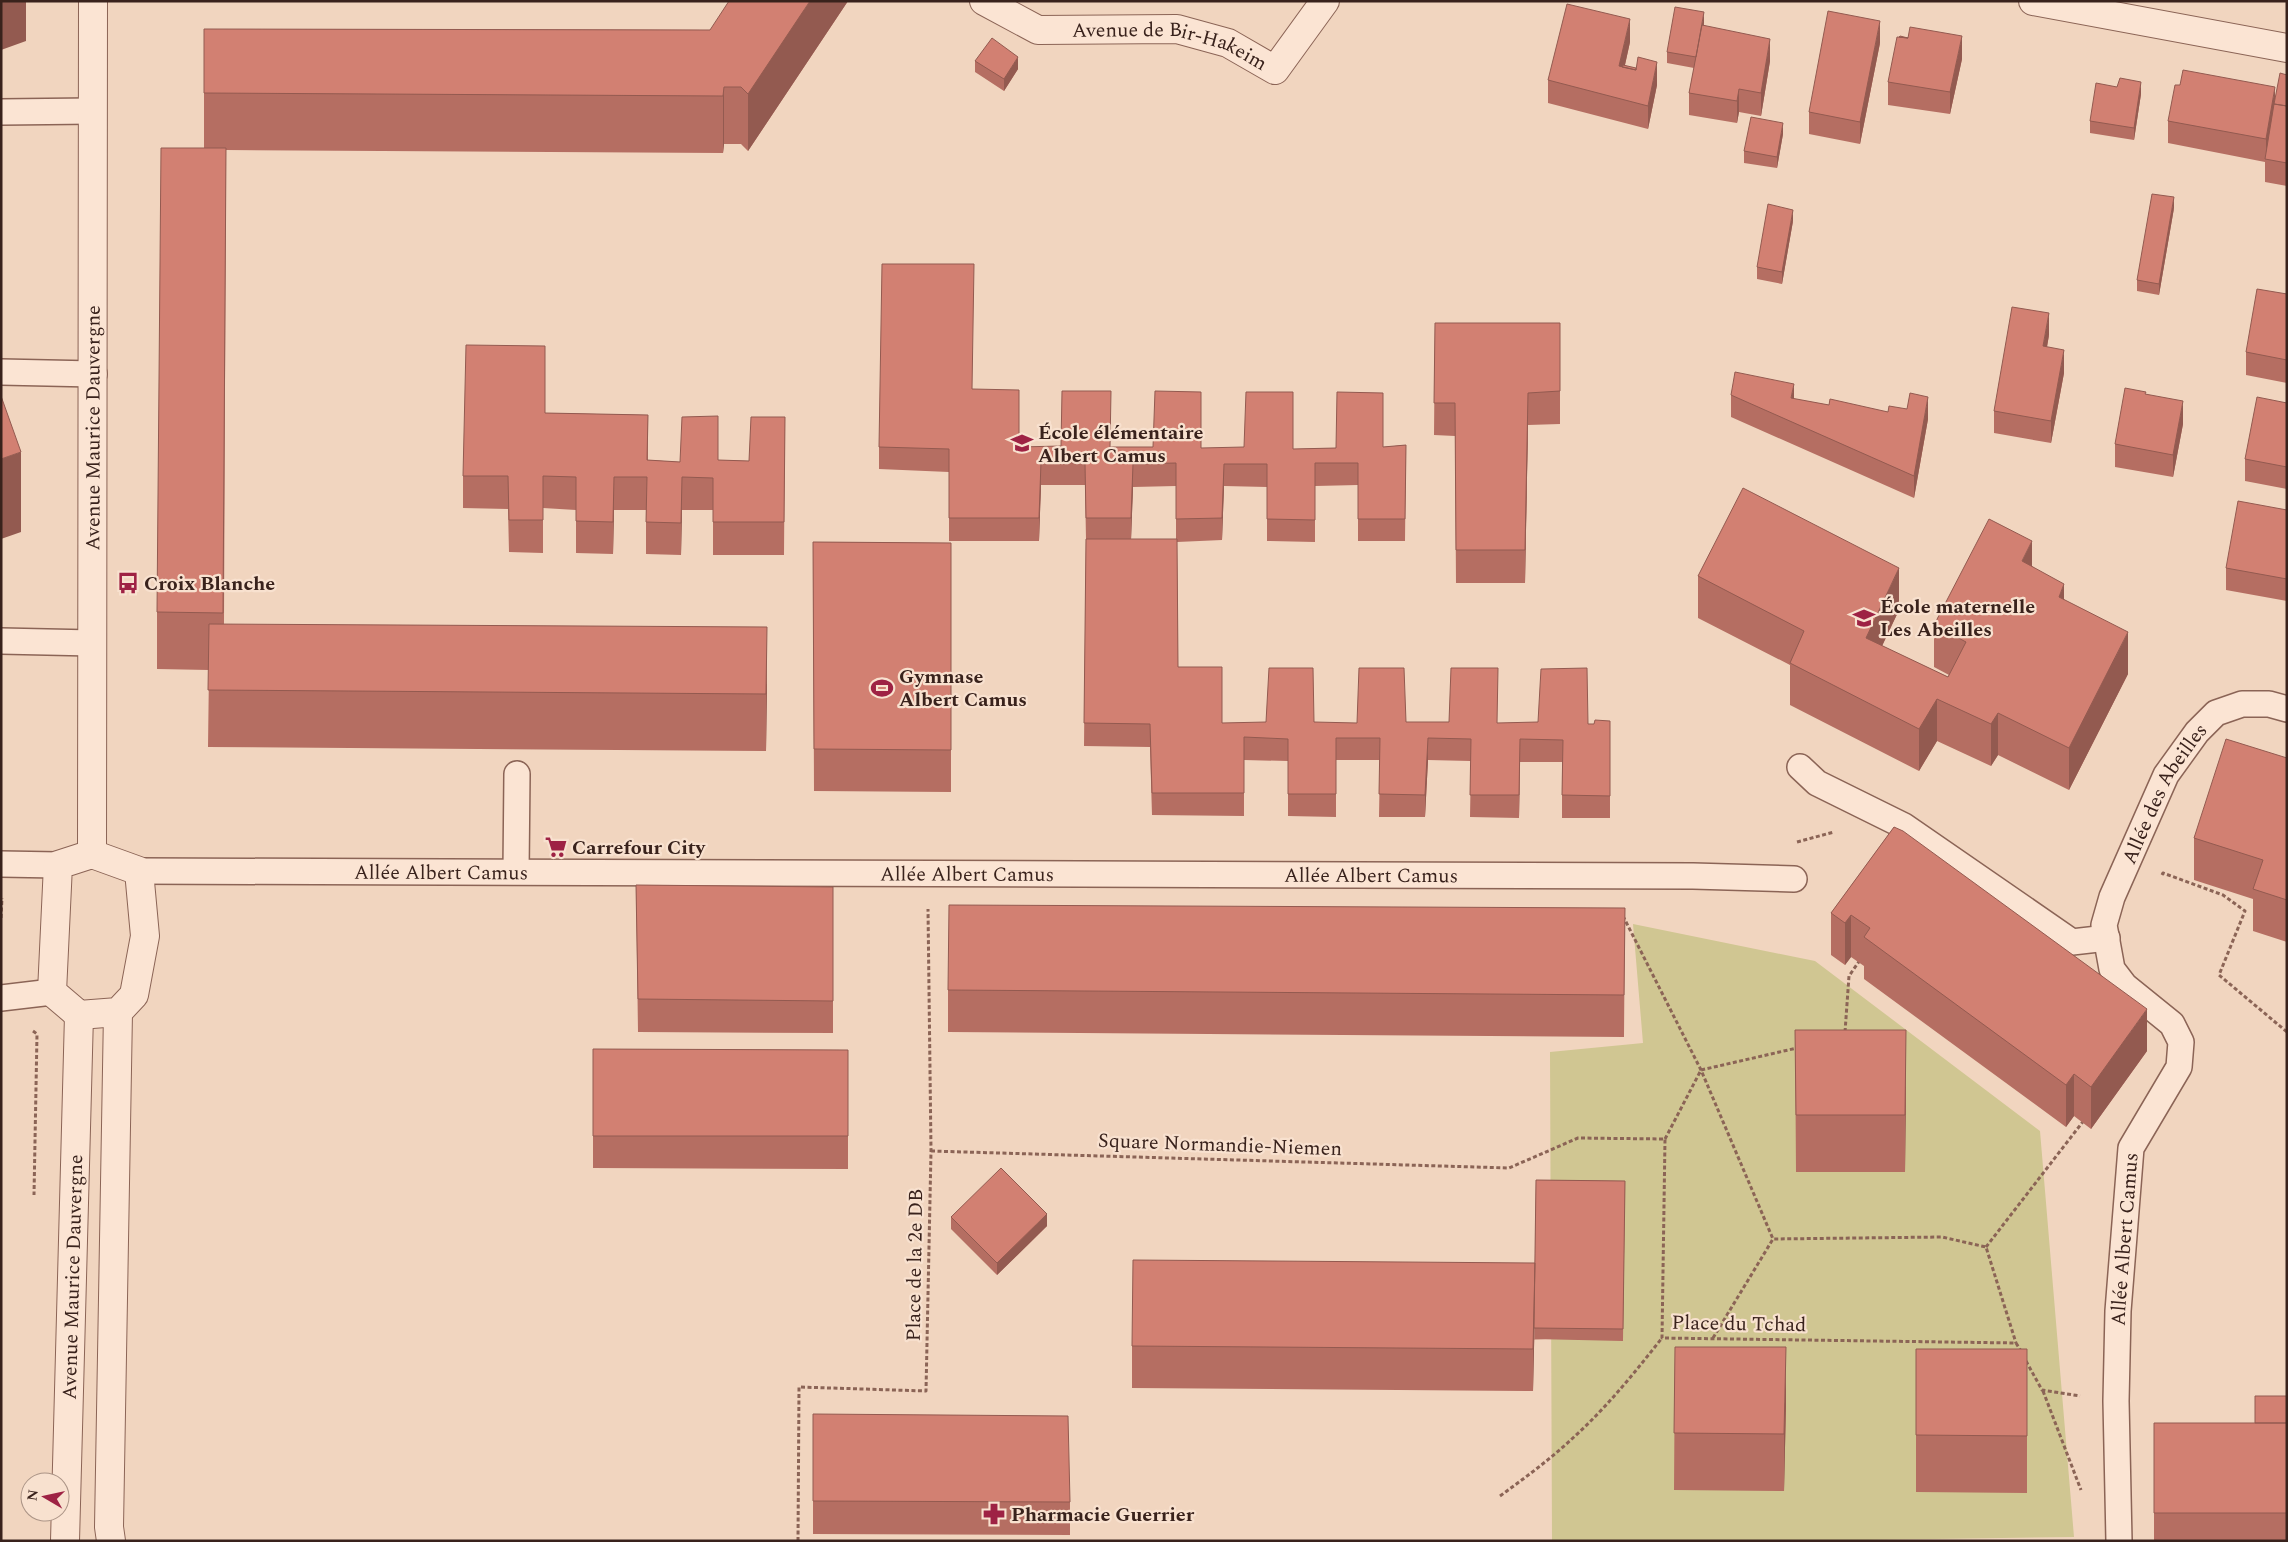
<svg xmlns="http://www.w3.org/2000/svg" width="2288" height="1542" font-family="Spectral,serif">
<rect width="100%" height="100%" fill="#f1d5bf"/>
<path fill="#d0c692" d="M 1633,924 L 1815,961 L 2040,1131 L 2074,1537 L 1801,1541 L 1552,1541 L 1550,1052 L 1643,1043 Z"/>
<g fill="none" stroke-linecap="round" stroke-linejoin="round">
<g stroke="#8b6456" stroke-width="28">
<g id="service">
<path d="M 1,112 L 93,111"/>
<path d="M 1,372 L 94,374"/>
<path d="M 1,641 L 93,643"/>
<path d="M 1800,767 L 1817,783 L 1904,826 L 2072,942 L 2107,938"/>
<path d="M 1,864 L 58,865"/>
<path id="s1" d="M 139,871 L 1693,876 L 1794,879"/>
<path d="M 516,871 L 517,774"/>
<path d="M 1,998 L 52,992"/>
<path id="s2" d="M 2119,1541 L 2116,1401 L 2118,1311 L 2131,1148 L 2179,1067 L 2181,1042 L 2172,1024 L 2125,986 L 2112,969 L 2104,925 L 2112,897 L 2166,775 L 2197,732 L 2216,713 L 2242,704 L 2269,704 L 2287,709"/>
</g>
</g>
<g stroke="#8b6456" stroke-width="30">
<g id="minor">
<path id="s3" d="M 984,1 L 1038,30 L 1177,29 L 1228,43 L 1275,70 L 1325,1"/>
<path d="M 2033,1 L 2287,48"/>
</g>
</g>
<g stroke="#8b6456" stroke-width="30">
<g id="tertiary">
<path id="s4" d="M 92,854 L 93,1"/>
<path d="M 92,854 L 139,871 L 145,936 L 134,995 L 118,1012 L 79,1015 L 52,992 L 58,865 Z"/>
<path id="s5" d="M 65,1541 L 79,1015"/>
<path d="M 111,1541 L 109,1527 L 118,1012"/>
</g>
</g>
<path stroke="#8b6456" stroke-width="3" stroke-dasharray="4 2.5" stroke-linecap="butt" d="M 1797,842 L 1834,832
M 2162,875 L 2163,873 L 2223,895 L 2245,911 L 2219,975 L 2287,1032
M 1623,916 L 1701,1070 L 1773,1239
M 1,918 L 2,898
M 33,1031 L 37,1034 L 34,1195
M 1845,1032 L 1849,976 L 1860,960
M 1665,1139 L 1701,1070 L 1797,1048
M 931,1151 L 1509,1168 L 1578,1138 L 1665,1139 L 1662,1338 L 2016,1343 L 2021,1351
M 1986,1247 L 2085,1119
M 1713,1338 L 1773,1239 L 1942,1237 L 1986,1247 L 2016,1343
M 2026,1361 L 2042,1390 L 2080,1396
M 2043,1391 L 2081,1490
M 1500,1496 C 1526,1477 1552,1458 1575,1436 C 1608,1406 1635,1372 1662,1338
M 798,1541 L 799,1387 L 926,1391 L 931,1151 L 928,909"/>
<use href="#service" stroke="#fbe4d3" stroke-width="25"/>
<use href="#minor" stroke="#fbe4d3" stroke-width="28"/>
<use href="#tertiary" stroke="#fbe4d3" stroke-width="28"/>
</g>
<path fill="#b56e62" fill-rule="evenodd" d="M 848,1 L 748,151 L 741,144 L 724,144 L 723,153 L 226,150 L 224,624 L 767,684 L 766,751 L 208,747 L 209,670 L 157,669 L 157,612 L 204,148 L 204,29 L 710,30 Z
M 1704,23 L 1704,25 L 1770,61 L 1761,116 L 1739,112 L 1737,123 L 1689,115 L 1689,93 L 1694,68 L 1667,63 L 1667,52 Z
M 1630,42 L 1625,65 L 1657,85 L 1648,129 L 1548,103 L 1548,80 Z
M 1880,43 L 1860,144 L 1809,134 L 1809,112 Z
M 1962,59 L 1950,114 L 1888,105 L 1888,82 Z
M 975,61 L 1018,69 L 1004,91 L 975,72 Z
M 2287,75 L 2287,186 L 2265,182 L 2265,162 L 2168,143 L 2168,121 L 2275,99 Z
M 2141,94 L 2134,140 L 2090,133 L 2090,121 Z
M 1783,134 L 1777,168 L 1744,163 L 1744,151 Z
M 2174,208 L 2159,295 L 2137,291 L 2137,280 Z
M 1793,221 L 1782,284 L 1757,279 L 1757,267 Z
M 2287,294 L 2287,383 L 2246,375 L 2246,352 Z
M 1435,323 L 1560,323 L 1560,424 L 1528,425 L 1525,583 L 1456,583 L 1455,436 L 1434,435 Z
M 2049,335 L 2047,347 L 2064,373 L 2051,443 L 1994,433 L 1994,411 Z
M 972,389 L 1019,447 L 1293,449 L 1383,447 L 1406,445 L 1405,541 L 1358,541 L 1358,485 L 1315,486 L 1315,542 L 1267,541 L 1267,487 L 1224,486 L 1222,540 L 1177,542 L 1178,667 L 1222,723 L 1357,723 L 1406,722 L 1594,724 L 1610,721 L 1610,818 L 1562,818 L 1562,762 L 1520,762 L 1519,818 L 1470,817 L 1471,761 L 1428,760 L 1425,817 L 1379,817 L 1380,760 L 1336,760 L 1336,817 L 1288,816 L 1288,761 L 1244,760 L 1244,816 L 1152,815 L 1150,747 L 1084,746 L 1086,539 L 1085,485 L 1041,485 L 1039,541 L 949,541 L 949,472 L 879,469 L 879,447 ZM 1176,486 L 1176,539 L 1131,539 L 1133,487 Z
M 2146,394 L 2183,424 L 2173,477 L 2115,467 L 2115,444 Z
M 1731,395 L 1794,399 L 1829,405 L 1888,412 L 1907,409 L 1928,419 L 1914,498 L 1731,417 Z
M 2287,403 L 2287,489 L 2245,481 L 2245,459 Z
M 545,413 L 648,415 L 648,460 L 680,462 L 718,460 L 749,461 L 785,417 L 784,555 L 713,555 L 713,510 L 682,510 L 681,555 L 646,554 L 646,510 L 614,510 L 613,554 L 576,553 L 576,510 L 543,508 L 543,553 L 509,552 L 508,509 L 463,508 L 463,476 Z
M 2287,510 L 2287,601 L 2226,590 L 2226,568 Z
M 813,542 L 951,543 L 951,792 L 814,791 Z
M 2032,566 L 2064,599 L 2128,674 L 2069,790 L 1998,755 L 1991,766 L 1937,741 L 1919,771 L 1790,705 L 1790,665 L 1698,618 L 1698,576 L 1899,610 L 1882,646 L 1948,677 L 1949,675 L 1934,667 L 1934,625 Z
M 2287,758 L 2287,942 L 2253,931 L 2253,899 L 2194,880 L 2194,838 Z
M 1894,827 L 2147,1051 L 2091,1129 L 2074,1116 L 2066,1127 L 1864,979 L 1864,966 L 1851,957 L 1845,965 L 1831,955 L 1831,913 Z
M 636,885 L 833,887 L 833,1033 L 638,1032 Z
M 1625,908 L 1624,1037 L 948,1032 L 948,990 Z
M 1795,1030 L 1906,1087 L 1905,1172 L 1796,1172 Z
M 593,1049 L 848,1050 L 848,1169 L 593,1168 Z
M 1536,1180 L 1625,1181 L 1623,1341 L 1534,1339 Z
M 951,1217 L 1047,1226 L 997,1275 L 951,1229 Z
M 1535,1305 L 1533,1391 L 1132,1388 L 1132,1346 Z
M 1675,1347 L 1786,1404 L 1784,1491 L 1674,1490 Z
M 1916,1349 L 2027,1349 L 2027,1493 L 1916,1492 Z
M 2287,1396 L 2287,1541 L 2154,1541 L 2154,1423 L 2255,1423 Z
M 813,1414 L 1070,1502 L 1070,1535 L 813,1534 Z"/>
<path fill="#935a50" d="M 1,1 L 26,1 L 26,41 L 1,50 Z
M 810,1 L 848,1 L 748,151 L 748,94 Z
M 1704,12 L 1704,23 L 1696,68 L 1696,57 Z
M 1630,19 L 1630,42 L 1622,78 L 1619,66 Z
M 1880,21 L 1880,43 L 1860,144 L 1860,122 Z
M 1962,36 L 1962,59 L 1950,114 L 1950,92 Z
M 1770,39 L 1770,61 L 1761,116 L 1761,93 Z
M 1018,57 L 1018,69 L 1004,91 L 1004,79 Z
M 1657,62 L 1657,85 L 1648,129 L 1648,106 Z
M 2141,82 L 2141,94 L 2134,140 L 2134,128 Z
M 724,87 L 724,144 L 723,153 L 723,96 Z
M 2275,87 L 2275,107 L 2266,159 L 2266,139 Z
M 1739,89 L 1739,112 L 1737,123 L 1737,101 Z
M 1783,123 L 1783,134 L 1777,168 L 1777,157 Z
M 2174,197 L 2174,208 L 2159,295 L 2159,284 Z
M 1793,210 L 1793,221 L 1782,284 L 1782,272 Z
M 2049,313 L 2049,335 L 2043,369 L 2043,346 Z
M 2064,350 L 2064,373 L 2051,443 L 2051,421 Z
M 1794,384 L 1794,406 L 1791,398 Z
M 1528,393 L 1528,425 L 1525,583 L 1525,550 Z
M 1928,397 L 1928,419 L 1914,498 L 1914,476 Z
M 2183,401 L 2183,424 L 2173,477 L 2173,455 Z
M 21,452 L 21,532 L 1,539 L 1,459 Z
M 1041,462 L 1041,485 L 1039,541 L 1039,518 Z
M 1133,464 L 1133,487 L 1131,541 L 1131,518 Z
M 1224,464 L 1224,486 L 1222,540 L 1222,518 Z
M 614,477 L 614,510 L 613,554 L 613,522 Z
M 682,477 L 682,510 L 681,555 L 681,523 Z
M 2032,541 L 2032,583 L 2022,561 Z
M 1899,568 L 1899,610 L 1866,680 L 1866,638 Z
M 2064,584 L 2064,626 L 2059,597 Z
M 767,627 L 767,684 L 766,751 L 766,694 Z
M 2128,632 L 2128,674 L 2069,790 L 2069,748 Z
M 1937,699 L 1937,741 L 1919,771 L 1919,729 Z
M 1998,713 L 1998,755 L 1991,766 L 1991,724 Z
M 1428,738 L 1428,760 L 1425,817 L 1425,795 Z
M 1520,739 L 1520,762 L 1519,818 L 1519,795 Z
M 1851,915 L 1851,957 L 1845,965 L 1845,923 Z
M 2147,1009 L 2147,1051 L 2091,1129 L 2091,1087 Z
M 1906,1030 L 1906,1087 L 1905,1172 L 1905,1115 Z
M 2074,1074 L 2074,1116 L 2066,1127 L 2066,1085 Z
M 1047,1214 L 1047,1226 L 997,1275 L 997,1263 Z
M 1535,1305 L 1533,1391 L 1533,1349 Z
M 1786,1347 L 1786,1404 L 1784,1491 L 1784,1434 Z"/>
<path fill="#d28072" stroke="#935a50" d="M 729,1 L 810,1 L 748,94 L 741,87 L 724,87 L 723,96 L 204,93 L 204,29 L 710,30 Z
M 1567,4 L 1630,19 L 1619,66 L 1636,70 L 1638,57 L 1657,62 L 1648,106 L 1548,80 Z
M 1675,7 L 1704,12 L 1696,57 L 1667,52 Z
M 1828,11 L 1880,21 L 1860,122 L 1809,112 Z
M 1702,25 L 1770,39 L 1761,93 L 1739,89 L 1737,101 L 1689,93 Z
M 1910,27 L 1962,36 L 1950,92 L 1888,82 L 1897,37 L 1908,38 Z
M 1900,36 L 1908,38 L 1899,37 Z
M 992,38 L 1018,57 L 1004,79 L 975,61 Z
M 1623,65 L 1636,68 L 1636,70 L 1622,67 Z
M 2183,70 L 2275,87 L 2266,139 L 2168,121 L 2175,85 L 2180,85 Z
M 2280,73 L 2287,75 L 2287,106 L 2274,104 Z
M 2120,78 L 2141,82 L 2134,128 L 2090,121 L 2096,83 L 2117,87 Z
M 2274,104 L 2287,106 L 2287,163 L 2265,159 Z
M 1751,117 L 1783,123 L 1777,157 L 1744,151 Z
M 161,148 L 226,148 L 223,613 L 157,612 Z
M 2152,194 L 2174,197 L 2159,284 L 2137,280 Z
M 1768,204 L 1793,210 L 1782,272 L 1757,267 Z
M 882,264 L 974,264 L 972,389 L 1019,390 L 1019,447 L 1061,446 L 1062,391 L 1111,391 L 1110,447 L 1153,447 L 1155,391 L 1201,392 L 1201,448 L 1244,447 L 1246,392 L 1293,392 L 1293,449 L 1336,448 L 1337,392 L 1383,393 L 1383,447 L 1406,445 L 1405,519 L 1358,519 L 1358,463 L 1315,463 L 1315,520 L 1267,519 L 1267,464 L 1224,464 L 1222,518 L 1176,519 L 1176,463 L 1133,464 L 1131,518 L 1086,518 L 1085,463 L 1041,462 L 1039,518 L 949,518 L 949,449 L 879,447 Z
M 2257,289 L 2287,294 L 2287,360 L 2246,352 Z
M 2012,307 L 2049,313 L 2043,346 L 2064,350 L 2051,421 L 1994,411 Z
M 1435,323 L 1560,323 L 1560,391 L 1528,393 L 1525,550 L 1456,550 L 1455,403 L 1434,403 Z
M 466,345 L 545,346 L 545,413 L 648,415 L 647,460 L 680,462 L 682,417 L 718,416 L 718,460 L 749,461 L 751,417 L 785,417 L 784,522 L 713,522 L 713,478 L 682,477 L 681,523 L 646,522 L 647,477 L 614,477 L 613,522 L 576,521 L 576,477 L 543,476 L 543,520 L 509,520 L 508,476 L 463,476 Z
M 1735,372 L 1794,384 L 1791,398 L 1829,405 L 1830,399 L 1888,412 L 1889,406 L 1907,409 L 1910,393 L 1928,397 L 1914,476 L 1731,395 Z
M 2125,388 L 2146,392 L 2145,394 L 2183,401 L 2173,455 L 2115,444 Z
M 1,396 L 21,452 L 1,459 Z
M 2257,397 L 2287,403 L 2287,467 L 2245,459 Z
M 1743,488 L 1899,568 L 1866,638 L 1948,677 L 1966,642 L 1934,625 L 1989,519 L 2032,541 L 2022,561 L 2064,584 L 2059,597 L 2128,632 L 2069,748 L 1998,713 L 1991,724 L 1937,699 L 1919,729 L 1790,663 L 1804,631 L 1698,576 Z
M 2238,501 L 2287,510 L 2287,579 L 2226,568 Z
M 1086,539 L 1177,539 L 1178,667 L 1222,667 L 1222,723 L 1266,722 L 1269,668 L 1313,668 L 1314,722 L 1357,723 L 1359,668 L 1404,668 L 1406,722 L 1449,722 L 1451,668 L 1498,668 L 1497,723 L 1538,722 L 1541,669 L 1587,668 L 1588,724 L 1594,724 L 1595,720 L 1610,721 L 1610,796 L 1562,795 L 1563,740 L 1520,739 L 1519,795 L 1470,795 L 1471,739 L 1428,738 L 1425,795 L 1379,794 L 1380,738 L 1336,738 L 1336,794 L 1288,794 L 1288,739 L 1244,737 L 1244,793 L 1152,793 L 1150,724 L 1084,723 Z
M 813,542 L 951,543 L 951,750 L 814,749 Z
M 209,624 L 767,627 L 766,694 L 208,690 Z
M 2226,739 L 2287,758 L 2287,900 L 2253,889 L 2263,860 L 2194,838 Z
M 1894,827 L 1903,831 L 2147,1009 L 2091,1087 L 2074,1074 L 2066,1085 L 1864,937 L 1870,928 L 1851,915 L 1845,923 L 1831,913 Z
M 636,885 L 833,887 L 833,1001 L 638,999 Z
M 949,905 L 1625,908 L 1624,995 L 948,990 Z
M 1795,1030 L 1906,1030 L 1905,1115 L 1796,1115 Z
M 593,1049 L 848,1050 L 848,1136 L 593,1136 Z
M 1001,1168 L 1047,1214 L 997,1263 L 951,1217 Z
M 1536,1180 L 1625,1181 L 1623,1329 L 1534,1328 Z
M 1133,1260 L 1535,1263 L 1533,1349 L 1132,1346 Z
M 1675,1347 L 1786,1347 L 1784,1434 L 1674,1433 Z
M 1916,1349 L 2027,1349 L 2027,1436 L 1916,1435 Z
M 2255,1396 L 2287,1396 L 2287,1423 L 2255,1423 Z
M 813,1414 L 1068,1416 L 1070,1502 L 813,1501 Z
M 2154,1423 L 2287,1423 L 2287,1513 L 2154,1513 Z"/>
<defs>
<g id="school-bare" transform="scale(1.725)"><path d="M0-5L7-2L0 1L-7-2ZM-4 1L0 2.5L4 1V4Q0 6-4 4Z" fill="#9e2244" stroke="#f8e1cf" stroke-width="2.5" paint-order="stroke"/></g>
<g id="bus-bare" transform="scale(1.725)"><path d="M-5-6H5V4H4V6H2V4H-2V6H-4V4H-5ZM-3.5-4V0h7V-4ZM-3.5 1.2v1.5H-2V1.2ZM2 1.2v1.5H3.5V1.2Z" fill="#9e2244" stroke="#f8e1cf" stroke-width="2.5" paint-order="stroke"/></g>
<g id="stadium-bare" transform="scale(1.725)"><path d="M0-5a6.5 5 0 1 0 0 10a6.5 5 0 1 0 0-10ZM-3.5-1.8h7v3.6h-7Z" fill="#9e2244" stroke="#f8e1cf" stroke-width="2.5" paint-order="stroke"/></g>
<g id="supermarket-bare" transform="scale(1.725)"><path d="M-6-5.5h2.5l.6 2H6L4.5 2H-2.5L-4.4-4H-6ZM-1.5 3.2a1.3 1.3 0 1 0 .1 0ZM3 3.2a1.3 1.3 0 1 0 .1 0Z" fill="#9e2244" stroke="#f8e1cf" stroke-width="2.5" paint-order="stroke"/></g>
<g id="pharmacy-bare" transform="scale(1.725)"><path d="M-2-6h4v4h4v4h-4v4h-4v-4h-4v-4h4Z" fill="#9e2244" stroke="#f8e1cf" stroke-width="2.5" paint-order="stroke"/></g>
</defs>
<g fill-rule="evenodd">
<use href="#school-bare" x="1022" y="443"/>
<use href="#bus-bare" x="128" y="583"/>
<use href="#school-bare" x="1864" y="618"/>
<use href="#stadium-bare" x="882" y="688"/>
<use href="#supermarket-bare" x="556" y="847"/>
<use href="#pharmacy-bare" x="994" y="1514"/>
</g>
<g text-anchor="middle" stroke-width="4.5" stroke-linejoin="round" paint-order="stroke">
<g font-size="20" fill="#39221c" stroke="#f8e1cf">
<text dy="7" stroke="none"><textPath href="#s3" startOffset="196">Avenue de Bir-Hakeim</textPath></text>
<text dy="7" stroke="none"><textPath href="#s4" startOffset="426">Avenue Maurice Dauvergne</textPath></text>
<text dy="7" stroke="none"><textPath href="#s2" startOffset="805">Allée des Abeilles</textPath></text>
<text dy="7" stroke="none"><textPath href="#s1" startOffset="302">Allée Albert Camus</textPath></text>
<text dy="7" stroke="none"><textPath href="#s1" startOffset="828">Allée Albert Camus</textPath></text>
<text dy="7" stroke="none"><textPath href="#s1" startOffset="1232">Allée Albert Camus</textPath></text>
<text transform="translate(1220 1144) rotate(2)" y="7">Square Normandie-Niemen</text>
<text dy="7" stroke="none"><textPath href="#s2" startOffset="302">Allée Albert Camus</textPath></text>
<text transform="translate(914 1265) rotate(-89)" y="7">Place de la 2e DB</text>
<text dy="7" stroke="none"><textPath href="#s5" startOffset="264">Avenue Maurice Dauvergne</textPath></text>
<text transform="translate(1739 1323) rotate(1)" y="7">Place du Tchad</text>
</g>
<g font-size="20" font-weight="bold" fill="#39221c" stroke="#f8e1cf" text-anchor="start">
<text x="1038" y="439">École élémentaire<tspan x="1038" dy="23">Albert Camus</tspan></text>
<text x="144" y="590">Croix Blanche</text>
<text x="1880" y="613">École maternelle<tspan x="1880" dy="23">Les Abeilles</tspan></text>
<text x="899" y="683">Gymnase<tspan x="899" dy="23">Albert Camus</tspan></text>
<text x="572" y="854">Carrefour City</text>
<text x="1011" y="1521">Pharmacie Guerrier</text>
</g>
</g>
<rect width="2288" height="1542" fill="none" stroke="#39221c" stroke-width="5"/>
<g transform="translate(45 1497) rotate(279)"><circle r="24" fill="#f8e1cf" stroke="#ac9587"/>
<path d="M0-4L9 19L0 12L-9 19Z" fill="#9e2244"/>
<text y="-8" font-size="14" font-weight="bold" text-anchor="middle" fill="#39221c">N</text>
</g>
</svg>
